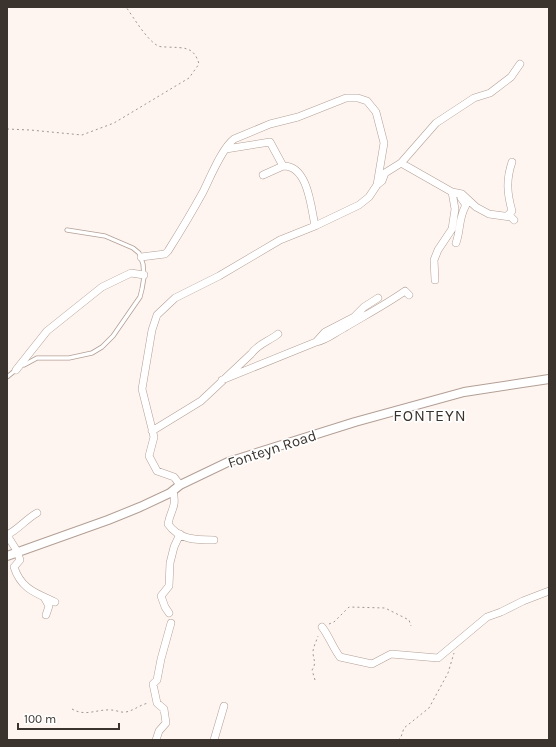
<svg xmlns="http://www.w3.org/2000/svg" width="556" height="747" font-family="Karla,sans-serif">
<rect width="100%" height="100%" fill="#fef5f0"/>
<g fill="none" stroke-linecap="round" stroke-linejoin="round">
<g stroke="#b39f95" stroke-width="5">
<path id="service" d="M 24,365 L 37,358 L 69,358 L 92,353 L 102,347 L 113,336 L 140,297 L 142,289 L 144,277 L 143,264 L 139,253 L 133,248 L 105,236 L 67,230
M 7,377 L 17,369"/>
</g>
<g stroke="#b39f95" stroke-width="8">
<path id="minor" d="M 226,149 L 270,142 L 283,166 L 263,175
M 401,163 L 436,123 L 474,98 L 490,93 L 511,77 L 520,64
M 283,166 C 308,165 311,207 315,226
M 507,216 L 512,211 C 507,193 506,180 512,162
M 456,243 C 461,229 458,219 466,205 L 461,198
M 141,257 L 165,254 L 168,251 C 180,232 192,212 203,192 C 210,178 222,148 234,139 L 270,124 L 298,117 L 346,98 L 358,98 L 367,101 L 376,112 L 384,143 L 377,185
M 435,280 L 434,260 L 438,250 L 452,229 L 455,209 L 452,192
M 316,342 C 327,340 334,333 344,328 C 364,316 385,305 405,291 L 409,295
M 16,370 L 47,331 L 102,287 L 131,273 L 144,275
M 222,380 L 316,342 L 325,332 L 354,317 L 364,307 L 378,298
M 152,431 L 201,401 L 251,354 C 259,343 268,342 278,334
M 180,485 L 174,477 L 157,471 L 149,456 L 154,437 L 142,389 L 152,330 L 157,315 L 175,298 L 219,276 L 280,240 L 315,226 L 359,205 L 369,197 L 377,185 L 382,181 L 385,173 L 401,163 L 452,192 L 462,194 L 476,207 L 489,214 L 511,217 L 514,220
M 173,491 C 177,508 171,508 168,524 C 179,540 196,540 214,540
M 7,535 L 17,551 L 20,560 L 14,567 C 21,589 36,593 55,602
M 7,535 C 19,529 26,519 37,513
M 44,597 L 49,606 L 46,615
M 169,613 L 165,607 L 161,596 L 169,586 L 170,563 L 174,547 L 180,534
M 322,627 C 329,636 333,648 340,657 L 372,664 L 391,654 L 438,658 L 487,617 L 501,612 L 523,601 L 549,591
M 156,740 L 159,731 L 166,723 L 164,709 L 157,703 L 153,684 L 157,680 L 161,659 L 171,623
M 214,740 L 224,706"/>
</g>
<g stroke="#b39f95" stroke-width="10">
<path id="tertiary" d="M 7,556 L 108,520 L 140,507 L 170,493 L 180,485 L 228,462 L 355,422 L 464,392 L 549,379"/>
</g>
<path stroke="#9f9792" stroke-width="1" stroke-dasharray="2 3" stroke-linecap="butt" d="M 7,129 L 30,130 L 82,135 L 114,123 L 189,78 L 199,64 C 194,46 184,48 167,47 C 164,47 161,47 158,46 C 146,39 134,18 126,7
M 329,624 L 334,622 L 349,607 L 385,608 L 409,620 L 411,626
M 315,680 L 312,670 C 317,663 313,659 313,652 C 313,647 317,640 318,636
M 72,709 C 86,717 96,709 111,710 C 116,710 121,713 126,712 C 135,710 141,704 149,703
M 398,740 L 401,737 L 404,728 L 429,708 L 448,673 L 454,653"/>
<use href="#service" stroke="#fff" stroke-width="3.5"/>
<use href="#minor" stroke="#fff" stroke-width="7"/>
<use href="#tertiary" stroke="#fff" stroke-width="8"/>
</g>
<g text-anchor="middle" stroke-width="3.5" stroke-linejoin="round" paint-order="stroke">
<g font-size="15" fill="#3b332e" stroke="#fff">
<text transform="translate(272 449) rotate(-18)" y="5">Fonteyn Road</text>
</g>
<g font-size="16" letter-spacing="1" fill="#3b332e" stroke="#fff">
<text x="430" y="421">FONTEYN</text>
</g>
</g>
<rect width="556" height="747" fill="none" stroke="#3b332e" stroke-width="16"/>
<path d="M18 723v6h101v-6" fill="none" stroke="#3b332e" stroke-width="2"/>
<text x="24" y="723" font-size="12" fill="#3b332e" stroke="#ffffff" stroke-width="3" paint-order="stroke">100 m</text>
</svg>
